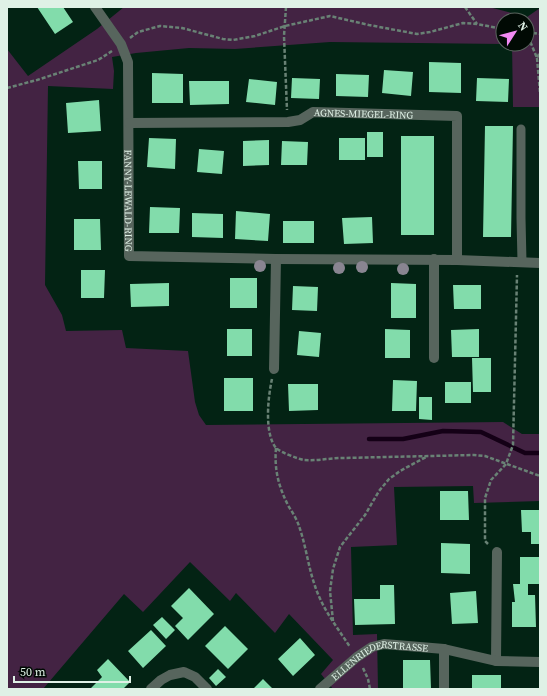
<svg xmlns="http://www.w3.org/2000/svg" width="547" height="696" font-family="'Source Serif 4',serif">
<rect width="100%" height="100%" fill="#032314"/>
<path fill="#432343" d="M 124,7 L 489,7 L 527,17 L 540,8 L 540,107 L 513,107 L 512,44 L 527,44 L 527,20 L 503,20 L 503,44 L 330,42 L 235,49 L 189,48 L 136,53 L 112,57 L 114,71 L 113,89 L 48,86 L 45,285 L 62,315 L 66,331 L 122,330 L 126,348 L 188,351 L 195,402 L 199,415 L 206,425 L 503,422 L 522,434 L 540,434 L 540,501 L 474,503 L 473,486 L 394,487 L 397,545 L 351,547 L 353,635 L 377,634 L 378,689 L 333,689 L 321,674 L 333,660 L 289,614 L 275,633 L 236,593 L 230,601 L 190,562 L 143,612 L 124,594 L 43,689 L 7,689 L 7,49 L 28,76 L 97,29 Z"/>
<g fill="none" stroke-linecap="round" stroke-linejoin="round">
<path stroke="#140016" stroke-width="4.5" d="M 369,439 L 403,439 L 443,431 L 481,432 L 525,453 L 540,453"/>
</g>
<path fill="#82dcab" d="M 37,7 L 63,7 L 73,22 L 55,34 Z
M 429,62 L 461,63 L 461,93 L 429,92 Z
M 384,70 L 413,72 L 411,96 L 382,93 Z
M 152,73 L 183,74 L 183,103 L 152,103 Z
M 336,74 L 369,75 L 368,97 L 336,96 Z
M 292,78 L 320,79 L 319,99 L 291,98 Z
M 477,78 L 509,79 L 508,102 L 476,101 Z
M 249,79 L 277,82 L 275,105 L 246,102 Z
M 189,81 L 229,81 L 229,104 L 190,105 Z
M 99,100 L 101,131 L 68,133 L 66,103 Z
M 485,126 L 513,126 L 511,237 L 483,237 Z
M 367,132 L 383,132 L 383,157 L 367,157 Z
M 401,136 L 434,136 L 434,235 L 401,235 Z
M 149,138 L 176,139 L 175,169 L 147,167 Z
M 339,138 L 365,138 L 365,160 L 339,160 Z
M 269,140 L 269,165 L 243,166 L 243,141 Z
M 282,141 L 308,142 L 307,165 L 281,165 Z
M 199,149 L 224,151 L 222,174 L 197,172 Z
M 78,161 L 102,161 L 102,189 L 79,189 Z
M 150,207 L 180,208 L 179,233 L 149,233 Z
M 236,211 L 270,214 L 268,241 L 235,239 Z
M 192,213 L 223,214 L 223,238 L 192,237 Z
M 372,217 L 373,243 L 344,244 L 342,218 Z
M 74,219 L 100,219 L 101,250 L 74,250 Z
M 283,221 L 314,221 L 314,243 L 283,243 Z
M 81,270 L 105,270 L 104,298 L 81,298 Z
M 230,278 L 257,278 L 257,308 L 230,308 Z
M 169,283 L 169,306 L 131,307 L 130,284 Z
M 391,283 L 416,284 L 416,318 L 391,318 Z
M 453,285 L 481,285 L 481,309 L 454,309 Z
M 293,286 L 318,287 L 317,311 L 292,310 Z
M 227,329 L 252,329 L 252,356 L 227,356 Z
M 385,329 L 410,330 L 410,358 L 385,358 Z
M 479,329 L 479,357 L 452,357 L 451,330 Z
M 299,331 L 321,333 L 319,357 L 297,355 Z
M 472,358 L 491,358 L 491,392 L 473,392 Z
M 224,378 L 253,378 L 253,411 L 224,411 Z
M 393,380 L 417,381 L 416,411 L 392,411 Z
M 445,382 L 471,382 L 471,403 L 445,403 Z
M 288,384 L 318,384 L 318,410 L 289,411 Z
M 419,397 L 432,397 L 432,420 L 419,419 Z
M 440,491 L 468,491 L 469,520 L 440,520 Z
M 521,510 L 540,510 L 540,544 L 531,544 L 531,532 L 522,532 Z
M 441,543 L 470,544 L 470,574 L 441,573 Z
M 520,557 L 540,557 L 540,584 L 528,584 L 528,595 L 535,595 L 536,627 L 512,627 L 512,602 L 515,602 L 513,584 L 520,584 Z
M 380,585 L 394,585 L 395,624 L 355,625 L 354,599 L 380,599 Z
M 189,588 L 214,614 L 188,640 L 175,626 L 183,618 L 171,606 Z
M 476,591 L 478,623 L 452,624 L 450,593 Z
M 162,617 L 175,630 L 166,639 L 153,625 Z
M 225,626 L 248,649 L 228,669 L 205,646 Z
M 151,630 L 166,646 L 143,668 L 128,651 Z
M 300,638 L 315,655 L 293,676 L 278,659 Z
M 108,659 L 130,682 L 123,689 L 92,689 L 91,688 L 102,677 L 97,670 Z
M 403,660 L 430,660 L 431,689 L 403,689 Z
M 218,669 L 226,677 L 216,686 L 209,678 Z
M 472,675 L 501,675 L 501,689 L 472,689 Z
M 263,679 L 273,689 L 253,689 Z"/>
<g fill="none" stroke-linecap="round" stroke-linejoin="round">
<path stroke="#698275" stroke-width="2.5" stroke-dasharray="4 2" stroke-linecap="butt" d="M 286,7 L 284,36 L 287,110
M 465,7 L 477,24
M 527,32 L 540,34
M 527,37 L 530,41 L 537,58 L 540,52
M 130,38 L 138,32 L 160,26 L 182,28 L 223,39 L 233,40 L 255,36 L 285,26 L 330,16 L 369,25 L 417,34 L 430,32 L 463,23 L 477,24 L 503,29
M 537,58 L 540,93
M 7,88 L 37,80 L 98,60 L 112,51
M 272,379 C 268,397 264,433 276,448 C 280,452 298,459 304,460 C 317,461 330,458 343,458 C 387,457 430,456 474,455 L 485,456 L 540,476
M 276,448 C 274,470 279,488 289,507 C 293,513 297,520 299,526 C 306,546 308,566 315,586 C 322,608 337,627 350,647
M 488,544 L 485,541 L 485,498 L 491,480 L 506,464 L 513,445 L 517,275
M 333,621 L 330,591 L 333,569 L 340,547 L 365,515 L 379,491 L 389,479 L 400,471 L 426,457
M 363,668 L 368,679 L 370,689"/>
<path stroke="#57655d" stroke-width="9" d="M 521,129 L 521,218 L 522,262"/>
<g stroke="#57655d" stroke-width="10">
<path id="s1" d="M 95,7 L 121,44 L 128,62 L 129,256 L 276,259 L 457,260 L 540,263"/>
<path id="s2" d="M 129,123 L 288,122 L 300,120 L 313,112 L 457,116 L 457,260"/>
<path d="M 434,259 L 434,358"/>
<path d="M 274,369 L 276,259"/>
<path d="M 496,661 L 497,552"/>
<path d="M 151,689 L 161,680 L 170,675 L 184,672 L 195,677 L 207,689"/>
<path id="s3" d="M 320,689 L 357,657 L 372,647 L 384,644 L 444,649 L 496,661 L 540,662"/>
<path d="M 444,689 L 444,649"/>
</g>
</g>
<g fill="#898591">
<circle cx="260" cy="266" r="6"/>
<circle cx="362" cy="267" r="6"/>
<circle cx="339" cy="268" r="6"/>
<circle cx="403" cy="269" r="6"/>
</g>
<g text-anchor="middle" stroke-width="4" stroke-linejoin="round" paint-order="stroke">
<g font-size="10" fill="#dff1e6" stroke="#010a04">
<text dy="4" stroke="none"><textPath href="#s2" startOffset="237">AGNES-MIEGEL-RING</textPath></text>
<text dy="4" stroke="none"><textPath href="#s1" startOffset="203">FANNY-LEWALD-RING</textPath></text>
<text dy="4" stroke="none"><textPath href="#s3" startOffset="70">ELLENRIEDERSTRASSE</textPath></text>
</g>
</g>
<rect width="547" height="696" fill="none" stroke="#dff1e6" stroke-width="16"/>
<g transform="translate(515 32) rotate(54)"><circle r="19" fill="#010a04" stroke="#5a665e"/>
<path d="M0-3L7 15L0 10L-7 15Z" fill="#f28af3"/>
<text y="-6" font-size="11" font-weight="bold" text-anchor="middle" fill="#dff1e6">N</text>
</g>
<path d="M14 676v6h116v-6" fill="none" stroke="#dff1e6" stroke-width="2"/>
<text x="20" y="676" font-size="12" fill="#dff1e6" stroke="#010a04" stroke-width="3" paint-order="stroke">50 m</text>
</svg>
